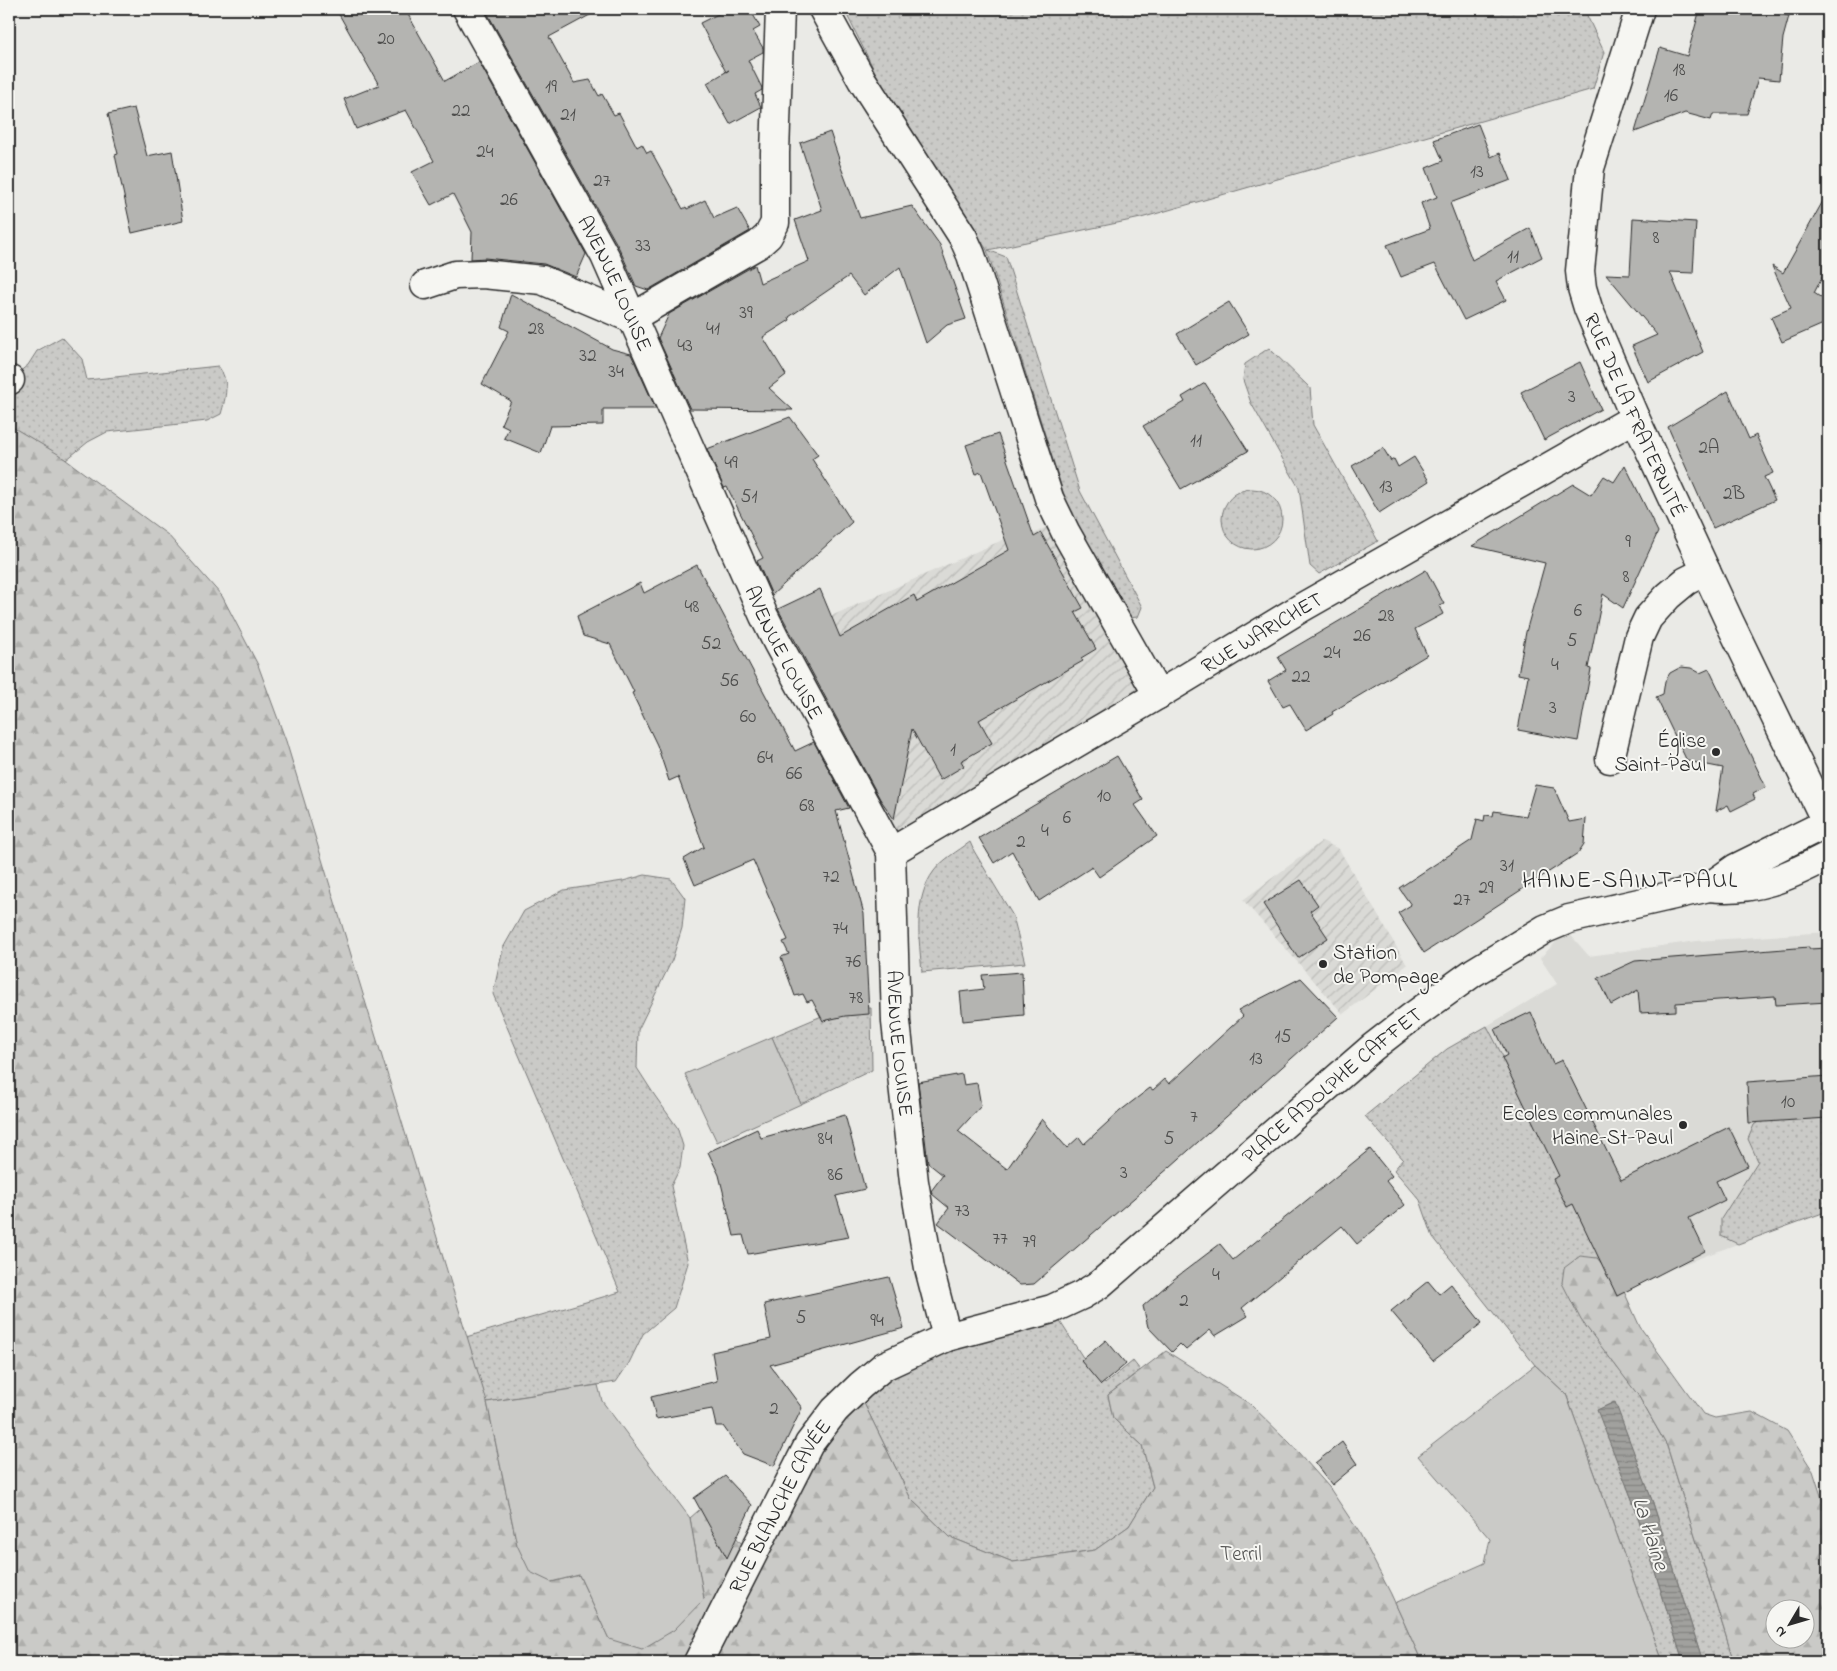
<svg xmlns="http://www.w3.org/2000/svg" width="1837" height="1671" font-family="'Indie Flower',sans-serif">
<defs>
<pattern id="industrial-furrows" width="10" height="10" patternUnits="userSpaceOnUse" patternTransform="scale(1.25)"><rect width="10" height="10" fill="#dadad6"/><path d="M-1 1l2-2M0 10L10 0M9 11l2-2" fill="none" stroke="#bbbbb8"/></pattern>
<pattern id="grass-dots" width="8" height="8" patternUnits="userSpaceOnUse" patternTransform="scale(1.25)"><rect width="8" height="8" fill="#cacac7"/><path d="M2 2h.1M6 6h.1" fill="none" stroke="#aeaeab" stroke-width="1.8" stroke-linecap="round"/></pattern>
<pattern id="forest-firs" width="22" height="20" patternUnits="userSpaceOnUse" patternTransform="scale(1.25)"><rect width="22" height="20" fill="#cacac7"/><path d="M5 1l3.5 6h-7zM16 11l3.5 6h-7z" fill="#aeaeab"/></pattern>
<pattern id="water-rules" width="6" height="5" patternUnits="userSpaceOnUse" patternTransform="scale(1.25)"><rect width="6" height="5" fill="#a1a19e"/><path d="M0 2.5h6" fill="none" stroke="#838381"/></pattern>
</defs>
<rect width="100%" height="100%" fill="#eaeae6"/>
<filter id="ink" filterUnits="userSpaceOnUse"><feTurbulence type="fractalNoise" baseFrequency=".02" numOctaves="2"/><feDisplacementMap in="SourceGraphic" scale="10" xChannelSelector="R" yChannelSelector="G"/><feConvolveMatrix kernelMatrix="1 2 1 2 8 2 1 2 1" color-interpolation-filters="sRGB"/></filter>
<g filter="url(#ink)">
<path fill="#dadad6" d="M 1567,931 L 1589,956 L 1697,941 L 1828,932 L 1828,1210 L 1622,1287 L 1487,1026 L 1557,984 L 1540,958 Z"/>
<path fill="url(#industrial-furrows)" d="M 1059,520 L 1158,695 L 897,849 L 777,642 L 795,632 L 1007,538 L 1010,547 Z
M 1322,841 L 1339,849 L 1407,965 L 1343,1014 L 1243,900 Z"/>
<path fill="url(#grass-dots)" stroke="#7a7a79" d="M 844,9 L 1584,9 L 1604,52 L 1593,89 L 1141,218 L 988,250 L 1006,257 L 1080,491 L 1142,607 L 1138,617 L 1128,618 L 1070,514 L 987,250 L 883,88 Z
M 62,337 L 82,359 L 87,380 L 218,366 C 230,381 226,397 221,414 L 207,421 L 107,432 L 88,442 L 66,460 L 9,425 L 9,380 L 28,365 L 37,351 Z
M 1269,348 L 1310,388 L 1313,425 L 1378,541 L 1319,574 L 1310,566 L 1299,488 L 1251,403 L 1243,380 L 1245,364 Z
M1222 519a30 30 0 1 1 60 0a30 30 0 1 1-60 0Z
M 970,842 L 974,851 L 1013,916 L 1025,963 L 922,972 C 919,940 913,899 934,871 C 943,859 958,851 970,842 Z
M 645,875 L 671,879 L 685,898 L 682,928 L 672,960 L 638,1030 L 637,1068 L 655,1096 L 677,1127 L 683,1146 L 680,1168 L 671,1186 L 688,1263 L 674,1308 L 643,1334 L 629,1363 L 616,1382 L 487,1402 L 466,1337 L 620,1292 L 493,994 L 503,948 L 524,911 L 564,890 L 623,881 Z
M 871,1008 L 872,1070 L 801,1104 L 772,1037 L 824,1015 L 841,1010 Z
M 1487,1026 L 1622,1287 L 1638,1395 L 1667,1446 L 1734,1662 L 1703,1662 L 1653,1503 L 1614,1402 L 1598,1410 L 1635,1507 L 1683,1662 L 1663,1662 L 1566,1394 L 1535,1365 L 1433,1237 L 1420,1200 L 1394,1170 L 1403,1159 L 1365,1116 L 1447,1049 Z
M 1828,1113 L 1828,1211 L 1738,1244 L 1721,1236 L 1721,1219 L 1758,1161 L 1748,1139 L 1754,1125 L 1766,1116 Z
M 1052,1309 L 1082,1356 L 1105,1384 L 1133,1361 L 1140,1370 L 1108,1395 L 1113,1418 L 1142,1445 L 1153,1487 L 1129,1526 L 1095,1550 L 1013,1562 L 950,1537 L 911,1499 L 857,1389 Z"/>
<path fill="url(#forest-firs)" stroke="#7a7a79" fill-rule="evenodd" d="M 9,425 L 58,454 L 168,535 L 222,596 L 258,665 L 286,741 L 487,1402 L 517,1545 L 551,1582 L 579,1575 L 609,1639 L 704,1599 L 690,1518 L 706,1504 L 752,1555 L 857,1389 L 911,1499 L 950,1537 L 1013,1562 L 1095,1550 L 1129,1526 L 1153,1487 L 1142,1445 L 1113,1418 L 1108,1395 L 1166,1351 L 1250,1404 L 1290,1443 L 1329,1487 L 1359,1532 L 1391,1594 L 1422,1662 L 9,1662 Z
M 1580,1256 L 1597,1258 L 1622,1287 L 1640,1327 L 1703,1414 L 1715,1418 L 1752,1412 L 1787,1431 L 1813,1471 L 1828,1517 L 1828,1662 L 1734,1662 L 1667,1446 L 1638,1395 L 1581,1320 L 1562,1283 L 1564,1268 ZM 1774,1608 L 1804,1608 L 1804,1638 L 1774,1638 Z"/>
<path fill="#cacac7" stroke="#7a7a79" d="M 772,1037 L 801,1104 L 717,1142 L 685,1074 Z
M 1535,1365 L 1566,1394 L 1663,1662 L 1422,1662 L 1395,1603 L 1485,1563 L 1490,1539 L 1418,1456 Z
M 598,1385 L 602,1401 L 690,1518 L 704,1599 L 674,1630 L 642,1649 L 609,1639 L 579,1575 L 551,1582 L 530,1572 L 517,1545 L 487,1402 Z"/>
<path fill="url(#water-rules)" stroke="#727270" d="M 1615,1402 L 1653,1503 L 1703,1662 L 1683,1662 L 1635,1507 L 1597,1410 Z"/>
<path fill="#b4b4b1" stroke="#2b2b2b" d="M 336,9 L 405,9 L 445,81 L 479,62 L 586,254 L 576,277 L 544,264 L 485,258 L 471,259 L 472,232 L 453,194 L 431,205 L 412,172 L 434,161 L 406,110 L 356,129 L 344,99 L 379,85 Z
M 485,9 L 601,9 L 549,37 L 574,83 L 590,80 L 599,96 L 602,94 L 614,115 L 619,113 L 637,147 L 642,144 L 647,153 L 651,151 L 683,209 L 686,207 L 687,209 L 705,200 L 714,218 L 737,208 L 750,231 L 648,290 L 636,286 L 619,248 Z
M 728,9 L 750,9 L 760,27 L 753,31 L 763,48 L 763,52 L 748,60 L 762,88 L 762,90 L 755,94 L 761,107 L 730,124 L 707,83 L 729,70 L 726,72 L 700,23 Z
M 1700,9 L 1784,9 L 1782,14 L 1789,16 L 1783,38 L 1779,80 L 1758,78 L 1747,114 L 1713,114 L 1711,120 L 1685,113 L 1635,132 L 1660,48 L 1687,56 Z
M 134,108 L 147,156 L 172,151 L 183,221 L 132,233 L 115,155 L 118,154 L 108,114 Z
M 1478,124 L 1491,157 L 1500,153 L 1511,180 L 1450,203 L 1472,260 L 1530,228 L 1542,257 L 1496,281 L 1506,300 L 1464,320 L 1435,264 L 1401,277 L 1387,245 L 1430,229 L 1421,203 L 1437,197 L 1426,168 L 1443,161 L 1434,140 Z
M 830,132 L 840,162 L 839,162 L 860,218 L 912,206 L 940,245 L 966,319 L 947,325 L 926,343 L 900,267 L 864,295 L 849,276 L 789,317 L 790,320 L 763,337 L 786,375 L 769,388 L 793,410 L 690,409 L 658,338 L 669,314 L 755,265 L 760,283 L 809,261 L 795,220 L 822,210 L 800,143 Z
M 1828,192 L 1828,266 L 1814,293 L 1828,302 L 1828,322 L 1782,342 L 1771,317 L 1791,308 L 1772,266 L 1783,273 Z
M 1633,218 L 1696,222 L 1693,273 L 1670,272 L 1703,352 L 1648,382 L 1632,346 L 1657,335 L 1606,274 L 1630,275 Z
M 511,294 L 612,349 L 631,354 L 656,409 L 603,409 L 603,425 L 550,426 L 541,453 L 504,438 L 509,428 L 501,424 L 511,401 L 482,384 L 509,331 L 501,327 Z
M 1229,302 L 1249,334 L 1196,365 L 1177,334 Z
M 1580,362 L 1601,409 L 1544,440 L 1521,392 Z
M 1205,383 L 1248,451 L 1181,489 L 1143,426 L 1185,402 L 1182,397 Z
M 1728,391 L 1749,439 L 1756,435 L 1773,473 L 1764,477 L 1775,500 L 1713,528 L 1668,427 Z
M 790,417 L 818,455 L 812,459 L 852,522 L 772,595 L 757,561 L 763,558 L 727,487 L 724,488 L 707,449 Z
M 998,434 L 1034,537 L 1041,533 L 1083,608 L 1075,612 L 1096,649 L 1081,658 L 1083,661 L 979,720 L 992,743 L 961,761 L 964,766 L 940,780 L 912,729 L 894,819 L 880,799 L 778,609 L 820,589 L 840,637 L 914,595 L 917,602 L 1009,550 L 981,472 L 976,474 L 966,445 Z
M 1383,448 L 1391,461 L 1394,459 L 1398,467 L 1414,457 L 1429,481 L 1379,513 L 1352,466 Z
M 1625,465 L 1658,532 L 1623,608 L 1603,594 L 1588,668 L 1591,669 L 1578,741 L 1518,730 L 1528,676 L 1518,674 L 1526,632 L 1545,563 L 1472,546 L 1573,484 L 1591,495 L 1604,476 L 1614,482 Z
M 697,565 L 795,751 L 814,742 L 849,808 L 836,811 L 864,914 L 869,1014 L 845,1016 L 823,1021 L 812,1000 L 807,1002 L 803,994 L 795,996 L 781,957 L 789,954 L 783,942 L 788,940 L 753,860 L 695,885 L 684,859 L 704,847 L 678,777 L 669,781 L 657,745 L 632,693 L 634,692 L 610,644 L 583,636 L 577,616 L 640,583 L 644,593 Z
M 1426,570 L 1444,604 L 1439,606 L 1443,614 L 1415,629 L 1427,655 L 1332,712 L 1333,714 L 1306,730 L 1290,704 L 1283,707 L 1268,681 L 1286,670 L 1278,657 Z
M 1681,667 L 1691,668 L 1700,673 L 1709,669 L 1766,787 L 1753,794 L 1755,799 L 1731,811 L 1728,805 L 1716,811 L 1723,768 L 1687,761 L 1656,697 L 1663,694 L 1665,681 L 1670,673 Z
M 1117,756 L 1143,800 L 1135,805 L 1157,836 L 1099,877 L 1092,867 L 1039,901 L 1012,851 L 994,863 L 979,838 Z
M 1535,785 L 1554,788 L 1569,822 L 1586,819 L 1584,844 L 1578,853 L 1424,953 L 1398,913 L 1411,905 L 1399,888 L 1472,840 L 1477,819 L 1484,821 L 1485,815 L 1493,816 L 1494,811 L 1526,816 Z
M 1301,880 L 1318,905 L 1310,911 L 1328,938 L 1298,958 L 1263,904 Z
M 1809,947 L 1809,949 L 1828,948 L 1828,1002 L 1776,1005 L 1775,996 L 1676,1003 L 1676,1011 L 1640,1013 L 1638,990 L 1611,1005 L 1598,978 L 1635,961 Z
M 1022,972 L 1024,1015 L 963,1021 L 960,992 L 984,989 L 982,975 Z
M 1301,978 L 1338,1017 L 1170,1167 L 1034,1284 L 1020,1285 L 938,1223 L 949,1208 L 932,1194 L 931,1191 L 943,1175 L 928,1163 L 918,1082 L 962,1074 L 964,1085 L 977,1083 L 981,1106 L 958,1131 L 1007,1169 L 1042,1119 L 1067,1148 L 1079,1137 L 1084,1144 L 1120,1111 L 1150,1088 L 1153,1090 L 1165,1079 L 1169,1084 L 1243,1016 L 1238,1010 Z
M 1531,1012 L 1553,1064 L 1562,1060 L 1621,1180 L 1729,1127 L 1748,1166 L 1716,1181 L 1725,1200 L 1689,1218 L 1705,1251 L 1617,1296 L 1573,1204 L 1567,1207 L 1553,1179 L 1559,1176 L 1502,1058 L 1507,1055 L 1495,1029 Z
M 1828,1076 L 1828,1118 L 1749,1123 L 1747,1082 Z
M 845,1115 L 865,1189 L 836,1196 L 849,1237 L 748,1254 L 743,1235 L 734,1236 L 719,1175 L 708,1152 L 757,1129 L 761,1138 Z
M 1370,1149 L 1392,1176 L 1386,1181 L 1405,1205 L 1357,1244 L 1342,1226 L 1242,1308 L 1248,1316 L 1215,1336 L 1210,1330 L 1186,1350 L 1180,1344 L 1172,1352 L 1148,1327 L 1143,1306 L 1174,1279 L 1220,1244 L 1233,1260 Z
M 889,1277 L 904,1328 L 770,1365 L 802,1408 L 774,1466 L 743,1454 L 723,1426 L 716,1426 L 712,1409 L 656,1419 L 651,1397 L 717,1381 L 712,1352 L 771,1339 L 764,1304 Z
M 1428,1281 L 1439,1294 L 1451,1284 L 1482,1323 L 1433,1361 L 1391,1311 Z
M 1106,1340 L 1126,1364 L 1101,1385 L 1081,1361 Z
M 1342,1442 L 1357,1464 L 1332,1485 L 1315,1463 Z
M 725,1476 L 752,1505 L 727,1558 L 694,1498 Z"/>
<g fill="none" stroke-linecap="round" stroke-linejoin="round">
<g stroke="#2b2b2b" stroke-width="31">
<g id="minor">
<path id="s1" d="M 467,9 L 605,256 L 764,616 L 777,642 L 891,852 L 896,1022 L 914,1182 L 929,1268 L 947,1337"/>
<path d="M 823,9 L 862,80 L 963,237 L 971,255 L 1049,498 L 1066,533 L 1158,695"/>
<path id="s2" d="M 1640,9 L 1590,168 L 1580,271 L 1582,288 L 1588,308 L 1635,418 L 1730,623 L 1828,826"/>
<path d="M 425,285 L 455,275 L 483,274 L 542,280 L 631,318"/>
<path d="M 631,318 L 759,244 L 768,236 L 775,223 L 775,153 L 780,9"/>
<path d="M 9,380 L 10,380"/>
<path d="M 1610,759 L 1639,637 L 1648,618 L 1668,596 L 1686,581 L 1706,571"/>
<path id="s3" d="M 891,852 L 1158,695 L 1301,608 L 1635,418"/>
<path d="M 1709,887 L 1736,868 L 1827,823"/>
<path id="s4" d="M 698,1662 L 809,1444 L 835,1410 L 861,1385 L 884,1366 L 947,1337 L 1052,1309 L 1082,1295 L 1100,1284 L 1373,1047 L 1413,1016 L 1474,972 L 1545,929 L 1569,919 L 1709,887 C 1755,892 1788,877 1828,856"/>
</g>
</g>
<use href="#minor" stroke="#f6f6f2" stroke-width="28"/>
</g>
</g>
<g fill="#2b2b2b" stroke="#f6f6f2" stroke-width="2">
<circle cx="1716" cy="752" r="5"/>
<circle cx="1323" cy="964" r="5"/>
<circle cx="1683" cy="1125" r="5"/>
</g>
<g text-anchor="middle" stroke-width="4" stroke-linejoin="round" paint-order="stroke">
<g font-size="19" fill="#4d4d4c">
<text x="386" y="44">20</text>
<text x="1679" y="75">18</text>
<text x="551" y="92">19</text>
<text x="1671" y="101">16</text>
<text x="461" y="116">22</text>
<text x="568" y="120">21</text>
<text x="485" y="157">24</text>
<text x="1477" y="177">13</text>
<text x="602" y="186">27</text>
<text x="509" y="205">26</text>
<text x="1656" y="243">8</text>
<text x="643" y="251">33</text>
<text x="1513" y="262">11</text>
<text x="746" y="318">39</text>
<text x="536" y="334">28</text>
<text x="713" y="334">41</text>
<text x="685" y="351">43</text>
<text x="588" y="361">32</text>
<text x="616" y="377">34</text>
<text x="1572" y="402">3</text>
<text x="1196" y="446">11</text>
<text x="1709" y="453">2A</text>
<text x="731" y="468">49</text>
<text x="1386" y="492">13</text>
<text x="1734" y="499">2B</text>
<text x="749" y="502">51</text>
<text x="1628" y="547">9</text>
<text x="1626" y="582">8</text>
<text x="692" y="612">48</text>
<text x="1578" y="616">6</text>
<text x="1386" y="621">28</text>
<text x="1362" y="641">26</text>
<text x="1572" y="646">5</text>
<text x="711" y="649">52</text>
<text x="1332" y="658">24</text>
<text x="1555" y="670">4</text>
<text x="1301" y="682">22</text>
<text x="729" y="686">56</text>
<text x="1553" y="713">3</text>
<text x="748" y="722">60</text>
<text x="953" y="755">1</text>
<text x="765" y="763">64</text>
<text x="794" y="779">66</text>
<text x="1104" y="801">10</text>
<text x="807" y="811">68</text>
<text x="1067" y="823">6</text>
<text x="1045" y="836">4</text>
<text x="1021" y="847">2</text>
<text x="1507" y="871">31</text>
<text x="831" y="882">72</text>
<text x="1486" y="893">29</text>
<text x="1462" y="905">27</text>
<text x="840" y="934">74</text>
<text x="853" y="967">76</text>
<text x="856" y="1003">78</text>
<text x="1283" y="1042">15</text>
<text x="1256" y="1064">13</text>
<text x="1788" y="1107">10</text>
<text x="1194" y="1122">7</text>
<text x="825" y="1144">84</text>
<text x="1169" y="1144">5</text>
<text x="1124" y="1178">3</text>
<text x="835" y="1180">86</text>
<text x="962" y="1216">73</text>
<text x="1000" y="1244">77</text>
<text x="1029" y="1247">79</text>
<text x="1216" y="1280">4</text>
<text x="1184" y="1306">2</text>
<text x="801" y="1323">5</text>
<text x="877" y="1326">94</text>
<text x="774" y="1414">2</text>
</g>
<g font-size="21" fill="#2b2b2b" stroke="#f6f6f2">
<text dy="7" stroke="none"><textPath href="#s1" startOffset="312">AVENUE LOUISE</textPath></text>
<text dy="7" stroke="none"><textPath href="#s2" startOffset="425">RUE DE LA FRATERNITÉ</textPath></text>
<text dy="7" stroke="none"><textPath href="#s3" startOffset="431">RUE WARICHET</textPath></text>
<text dy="7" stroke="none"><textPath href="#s1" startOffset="718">AVENUE LOUISE</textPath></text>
<text dy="7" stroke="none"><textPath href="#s1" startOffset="1136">AVENUE LOUISE</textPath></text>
<text dy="7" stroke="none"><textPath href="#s4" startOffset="891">PLACE ADOLPHE CAFFET</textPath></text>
<text dy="7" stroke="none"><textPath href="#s4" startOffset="176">RUE BLANCHE CAVÉE</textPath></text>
</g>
<g font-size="21" fill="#2b2b2b" stroke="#f6f6f2" text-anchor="end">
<text x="1706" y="747">Église<tspan x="1706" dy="24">Saint-Paul</tspan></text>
<text x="1333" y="959" text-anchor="start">Station<tspan x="1333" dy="24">de Pompage</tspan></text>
<text x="1673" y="1120">Ecoles communales<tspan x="1673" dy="24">Haine-St-Paul</tspan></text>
</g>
<g font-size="21" fill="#535352" stroke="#f6f6f2">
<text x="1241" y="1560">Terril</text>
</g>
<g font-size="22" font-style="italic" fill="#545453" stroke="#f6f6f2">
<text transform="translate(1652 1533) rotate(72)" y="8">La Haine</text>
</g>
<g font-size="24" letter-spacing="1" fill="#2b2b2b" stroke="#f6f6f2">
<text x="1630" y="887">HAINE-SAINT-PAUL</text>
</g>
</g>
<rect width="1837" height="1671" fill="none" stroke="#f6f6f2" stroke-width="30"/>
<rect x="15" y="15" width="1807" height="1641" fill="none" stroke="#2b2b2b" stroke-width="2" filter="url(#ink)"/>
<g transform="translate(1790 1624) rotate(232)"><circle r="24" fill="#f6f6f2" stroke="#a5a5a2"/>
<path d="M0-4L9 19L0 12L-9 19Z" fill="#2b2b2b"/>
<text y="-8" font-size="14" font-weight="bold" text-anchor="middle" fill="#2b2b2b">N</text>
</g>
</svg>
